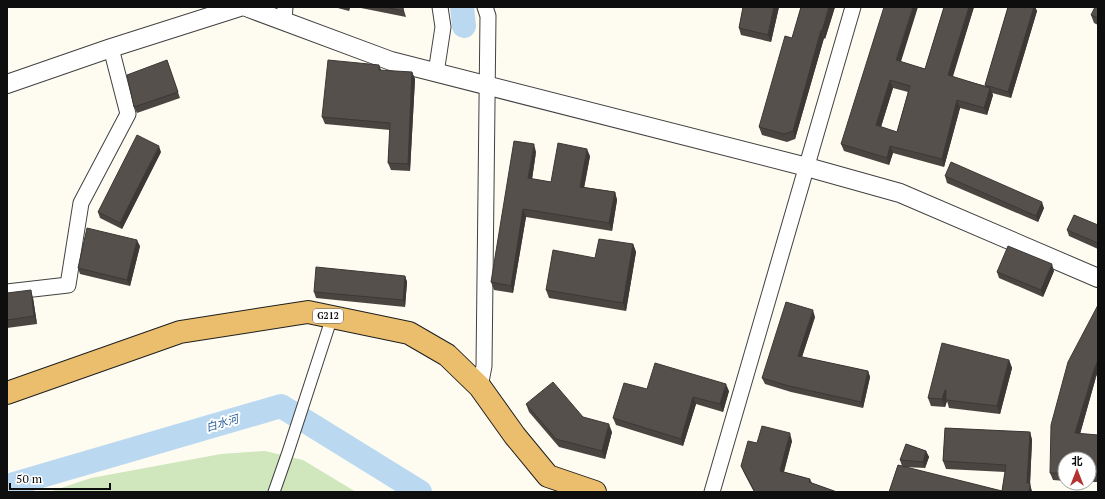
<svg xmlns="http://www.w3.org/2000/svg" width="1105" height="499" font-family="'PT Serif','Noto Sans SC',serif">
<rect width="100%" height="100%" fill="#fefcf1"/>
<path fill="#d0e6bd" d="M 265,451 L 303,460 L 356,492 L 49,492 L 91,478 L 221,454 Z"/>
<g fill="none" stroke-linecap="round" stroke-linejoin="round">
<path stroke="#bad9f1" stroke-width="24" d="M 462,7 L 464,26
M 7,486 L 281,406 L 420,492"/>
<g stroke="#414141" stroke-width="13">
<path id="pedestrian" d="M 274,492 L 288,452 L 332,317"/>
</g>
<g stroke="#414141" stroke-width="17">
<path id="minor" d="M 284,21 L 285,7
M 436,73 L 443,27 L 440,7
M 7,292 L 68,285 L 81,203 L 128,114 L 111,48
M 480,387 L 484,366 L 488,16 L 485,7
M 712,492 L 853,7"/>
</g>
<g stroke="#414141" stroke-width="20">
<path id="tertiary" d="M 246,7 L 391,61 L 807,167 L 900,193 L 1098,278
M 7,84 L 111,48 L 240,7"/>
</g>
<g stroke="#1f1f1f" stroke-width="24">
<path id="trunk" d="M 7,393 L 180,332 L 308,312 L 409,333 L 447,355 L 480,387 L 515,436 L 548,476 L 595,492"/>
</g>
<use href="#pedestrian" stroke="#fff" stroke-width="11"/>
<use href="#minor" stroke="#fff" stroke-width="15"/>
<use href="#tertiary" stroke="#fff" stroke-width="18"/>
<use href="#trunk" stroke="#eabe6c" stroke-width="22"/>
</g>
<path fill="#4a4541" fill-rule="evenodd" d="M 334,7 L 350,7 L 349,11 Z
M 356,7 L 403,7 L 406,17 Z
M 743,7 L 779,7 L 771,42 L 741,35 L 739,28 Z
M 801,7 L 835,7 L 825,39 L 824,38 L 795,139 L 787,142 L 762,135 L 759,127 L 792,38 Z
M 944,7 L 974,7 L 952,77 L 986,86 L 985,85 L 1008,7 L 1035,7 L 1037,11 L 1011,98 L 992,93 L 993,95 L 987,115 L 960,108 L 944,167 L 893,153 L 889,165 L 844,151 L 841,144 L 901,62 L 925,69 ZM 893,88 L 908,92 L 897,132 L 881,127 Z
M 1098,7 L 1098,25 L 1094,23 L 1091,15 Z
M 167,60 L 180,98 L 137,113 L 134,107 Z
M 381,71 L 412,72 L 415,79 L 410,171 L 391,170 L 388,163 L 390,130 L 325,124 L 322,117 Z
M 161,152 L 122,229 L 100,218 L 98,212 Z
M 536,152 L 532,179 L 551,182 L 590,156 L 584,187 L 615,192 L 617,200 L 612,231 L 526,217 L 513,293 L 494,290 L 491,282 Z
M 945,176 L 1044,208 L 1038,222 L 947,183 Z
M 1098,225 L 1098,249 L 1069,236 L 1067,230 Z
M 633,244 L 636,252 L 626,311 L 549,298 L 546,290 L 595,258 Z
M 140,246 L 130,286 L 80,274 L 78,268 Z
M 1054,271 L 1043,297 L 999,278 L 997,272 Z
M 405,276 L 407,282 L 405,307 L 316,298 L 314,292 Z
M 7,293 L 33,298 L 37,324 L 7,328 Z
M 815,317 L 802,357 L 868,371 L 870,377 L 863,408 L 791,392 L 765,384 L 762,378 Z
M 1009,360 L 1012,368 L 1000,414 L 949,408 L 947,401 L 945,407 L 931,406 L 928,398 Z
M 1096,377 L 1080,434 L 1098,435 L 1098,482 L 1089,482 L 1089,459 L 1065,459 L 1065,481 L 1053,480 L 1050,473 Z
M 647,389 L 729,391 L 723,412 L 696,404 L 683,446 L 616,425 L 613,418 Z
M 526,404 L 583,417 L 612,432 L 605,459 L 559,447 L 529,412 Z
M 945,428 L 1030,432 L 1032,440 L 1030,484 L 1032,492 L 889,492 L 898,465 L 902,466 L 900,460 L 906,444 L 926,451 L 929,457 L 925,468 L 904,467 L 1002,491 L 1005,472 L 946,469 L 943,461 Z
M 792,441 L 784,472 L 810,479 L 812,483 L 837,492 L 754,492 L 744,473 L 741,466 L 757,443 Z"/>
<path fill="#3c3835" d="M 348,7 L 350,7 L 349,11 Z
M 774,7 L 779,7 L 771,42 L 768,35 Z
M 829,7 L 835,7 L 825,39 L 822,31 Z
M 913,7 L 918,7 L 899,68 L 896,60 Z
M 969,7 L 974,7 L 951,83 L 948,75 Z
M 1034,7 L 1035,7 L 1037,11 L 1011,98 L 1008,92 Z
M 821,30 L 824,38 L 795,139 L 793,131 Z
M 379,65 L 382,72 L 379,70 Z
M 412,72 L 415,79 L 410,171 L 408,164 Z
M 890,80 L 893,88 L 879,133 L 876,125 Z
M 990,88 L 993,95 L 987,115 L 984,108 Z
M 957,100 L 960,108 L 944,167 L 942,159 Z
M 534,144 L 536,152 L 531,186 L 528,178 Z
M 159,146 L 161,152 L 122,229 L 120,223 Z
M 890,146 L 893,153 L 889,165 L 887,158 Z
M 587,149 L 590,156 L 583,194 L 580,187 Z
M 615,192 L 617,200 L 612,231 L 609,223 Z
M 1042,202 L 1044,208 L 1038,222 L 1036,216 Z
M 523,209 L 526,217 L 513,293 L 511,286 Z
M 137,240 L 140,246 L 130,286 L 127,280 Z
M 633,244 L 636,252 L 626,311 L 623,303 Z
M 1052,264 L 1054,271 L 1043,297 L 1041,290 Z
M 405,276 L 407,282 L 405,307 L 403,300 Z
M 31,290 L 33,298 L 37,324 L 34,316 Z
M 813,310 L 815,317 L 800,363 L 798,356 Z
M 1009,360 L 1012,368 L 1000,414 L 997,406 Z
M 1098,360 L 1098,373 L 1096,377 L 1078,441 L 1075,433 L 1094,369 Z
M 868,371 L 870,377 L 863,408 L 861,402 Z
M 726,384 L 729,391 L 723,412 L 720,404 Z
M 945,390 L 948,398 L 946,400 L 947,401 L 945,407 L 942,399 Z
M 693,397 L 696,404 L 683,446 L 681,439 Z
M 609,424 L 612,432 L 605,459 L 602,451 Z
M 1030,432 L 1032,440 L 1030,484 L 1032,492 L 1029,492 L 1027,483 Z
M 790,433 L 792,441 L 782,478 L 780,471 Z
M 926,451 L 929,457 L 925,468 L 923,462 Z"/>
<path fill="#56504c" stroke="#3c3835" fill-rule="evenodd" d="M 385,7 L 403,7 L 403,11 Z
M 743,7 L 774,7 L 768,35 L 739,28 Z
M 801,7 L 829,7 L 822,31 L 821,30 L 793,131 L 784,134 L 759,127 L 785,36 L 792,38 Z
M 884,7 L 913,7 L 896,60 L 925,69 L 944,7 L 969,7 L 948,75 L 990,88 L 984,108 L 957,100 L 942,159 L 890,146 L 887,158 L 841,144 ZM 890,80 L 910,86 L 897,132 L 876,125 Z
M 1008,7 L 1034,7 L 1008,92 L 985,85 Z
M 1095,7 L 1098,7 L 1098,18 L 1091,15 Z
M 167,60 L 178,92 L 134,107 L 127,75 Z
M 328,60 L 379,65 L 379,70 L 412,72 L 408,164 L 388,163 L 390,123 L 322,117 Z
M 137,135 L 159,146 L 120,223 L 98,212 Z
M 514,141 L 534,144 L 528,178 L 551,182 L 558,143 L 587,149 L 580,187 L 615,192 L 609,223 L 523,209 L 511,286 L 491,282 Z
M 951,162 L 1042,202 L 1036,216 L 945,176 Z
M 1074,215 L 1098,225 L 1098,243 L 1067,230 Z
M 87,228 L 137,240 L 127,280 L 78,268 Z
M 599,239 L 633,244 L 623,303 L 546,290 L 553,250 L 595,258 Z
M 1008,246 L 1052,264 L 1041,290 L 997,272 Z
M 316,267 L 405,276 L 403,300 L 314,292 Z
M 31,290 L 34,316 L 7,320 L 7,293 Z
M 786,302 L 813,310 L 798,356 L 868,371 L 861,402 L 789,386 L 762,378 Z
M 1098,305 L 1098,360 L 1094,369 L 1075,433 L 1098,435 L 1098,475 L 1089,474 L 1089,459 L 1065,459 L 1065,473 L 1050,473 L 1051,425 L 1068,362 Z
M 942,343 L 1009,360 L 997,406 L 946,400 L 946,390 L 945,390 L 942,399 L 928,398 Z
M 655,363 L 726,384 L 720,404 L 693,397 L 681,439 L 613,418 L 624,383 L 647,389 Z
M 553,382 L 583,417 L 609,424 L 602,451 L 556,439 L 526,404 Z
M 762,426 L 790,433 L 780,471 L 810,479 L 809,482 L 837,492 L 755,492 L 741,466 L 748,441 L 757,443 Z
M 945,428 L 1030,432 L 1027,483 L 1030,483 L 1029,492 L 889,492 L 898,465 L 1002,491 L 1006,465 L 943,461 Z
M 906,444 L 926,451 L 923,462 L 900,460 Z"/>
<g text-anchor="middle" stroke-width="4" stroke-linejoin="round" paint-order="stroke">
<rect fill="#fff" stroke="#565656" stroke-width="1" x="313" y="309" width="30" height="14" rx="3"/>
<g font-size="9" font-weight="bold" fill="#0e0e0e">
<text x="328" y="319">G212</text>
</g>
<g font-size="11" font-style="italic" fill="#225d96" stroke="#fff">
<text transform="translate(222 423) rotate(-16)" y="4">白水河</text>
</g>
</g>
<rect width="1105" height="499" fill="none" stroke="#0e0e0e" stroke-width="16"/>
<g transform="translate(1077 471)"><circle r="19" fill="#ffffff" stroke="#9f9f9f"/>
<path d="M0-3L7 15L0 10L-7 15Z" fill="#b33232"/>
<text y="-6" font-size="11" font-weight="bold" text-anchor="middle" fill="#0e0e0e">北</text>
</g>
<path d="M10 483v6h100v-6" fill="none" stroke="#0e0e0e" stroke-width="2"/>
<text x="16" y="483" font-size="12" fill="#0e0e0e" stroke="#ffffff" stroke-width="3" paint-order="stroke">50 m</text>
</svg>
